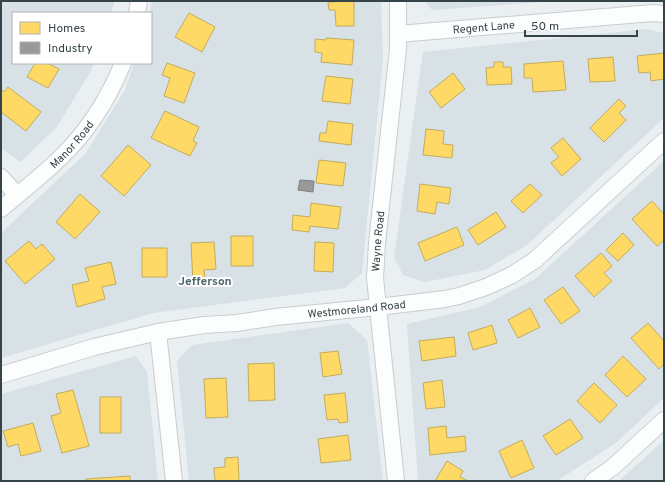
<svg xmlns="http://www.w3.org/2000/svg" width="665" height="482" font-family="Overpass,sans-serif">
<rect width="100%" height="100%" fill="#eaeff2"/>
<path fill="#d7e1e6" d="M 1,1 L 115,1 L 111,13 L 13,13 L 13,63 L 94,63 L 91,71 L 56,128 L 20,162 L 1,148 Z
M 151,1 L 381,1 L 383,59 L 362,273 L 345,288 L 153,313 L 1,358 L 1,233 L 86,153 L 125,90 L 134,63 L 151,63 L 150,13 Z
M 424,1 L 559,1 L 432,10 Z
M 647,29 L 664,33 L 664,118 L 527,245 L 485,270 L 425,282 L 403,275 L 394,257 L 423,52 Z
M 664,161 L 664,398 L 617,442 L 557,481 L 418,481 L 407,324 L 480,307 L 535,279 Z
M 348,323 L 367,340 L 383,481 L 189,481 L 177,361 L 192,345 Z
M 136,356 L 147,372 L 158,481 L 1,481 L 1,394 Z
M 664,440 L 664,481 L 619,481 Z"/>
<path fill="#ffd966" stroke="#c2ac5d" d="M 354,1 L 354,26 L 336,26 L 335,10 L 329,10 L 328,2 Z
M 189,13 L 215,27 L 202,52 L 175,37 Z
M 326,38 L 354,40 L 352,65 L 321,62 L 322,53 L 315,52 L 315,39 L 326,40 Z
M 664,53 L 664,79 L 651,81 L 650,72 L 639,73 L 637,56 Z
M 613,57 L 615,81 L 590,82 L 588,59 Z
M 563,61 L 566,90 L 533,92 L 532,78 L 524,78 L 524,64 Z
M 494,62 L 503,62 L 503,67 L 511,67 L 512,84 L 487,85 L 486,68 L 494,67 Z
M 35,63 L 47,63 L 59,69 L 48,88 L 27,77 Z
M 167,63 L 195,73 L 184,103 L 164,96 L 170,78 L 162,75 Z
M 453,73 L 465,89 L 441,108 L 429,92 Z
M 326,76 L 353,79 L 350,104 L 322,101 Z
M 8,87 L 41,112 L 26,131 L 1,112 L 1,89 L 4,92 Z
M 619,99 L 626,106 L 619,113 L 626,120 L 604,142 L 590,128 Z
M 165,111 L 199,127 L 193,141 L 197,143 L 190,156 L 151,138 Z
M 328,121 L 353,124 L 351,145 L 319,141 L 320,133 L 326,133 Z
M 426,129 L 444,131 L 443,144 L 453,145 L 452,158 L 423,155 Z
M 563,138 L 581,159 L 562,176 L 551,163 L 559,157 L 551,148 Z
M 128,145 L 151,165 L 124,196 L 101,176 Z
M 319,160 L 346,163 L 343,186 L 316,183 Z
M 420,184 L 451,188 L 449,204 L 437,202 L 435,214 L 417,211 Z
M 530,184 L 542,195 L 523,213 L 511,201 Z
M 80,194 L 100,212 L 75,239 L 56,222 Z
M 652,201 L 664,214 L 664,240 L 657,246 L 632,219 Z
M 311,203 L 341,207 L 338,229 L 310,226 L 309,232 L 292,230 L 293,215 L 310,217 Z
M 496,212 L 506,227 L 478,245 L 468,230 Z
M 457,227 L 464,245 L 425,261 L 418,243 Z
M 623,233 L 634,245 L 618,261 L 606,250 Z
M 231,236 L 253,236 L 253,266 L 231,266 Z
M 29,241 L 36,249 L 42,244 L 55,259 L 25,284 L 5,261 Z
M 214,242 L 216,269 L 204,270 L 205,281 L 193,282 L 191,243 Z
M 315,242 L 334,243 L 333,272 L 314,271 Z
M 142,248 L 167,248 L 167,277 L 142,277 Z
M 601,253 L 612,266 L 604,273 L 612,281 L 594,297 L 575,276 Z
M 111,262 L 116,284 L 102,287 L 105,299 L 77,307 L 72,285 L 89,281 L 85,268 Z
M 563,287 L 580,311 L 561,324 L 544,300 Z
M 530,308 L 540,327 L 518,338 L 508,320 Z
M 648,323 L 664,341 L 664,364 L 659,369 L 631,338 Z
M 492,325 L 497,343 L 473,350 L 468,333 Z
M 454,337 L 456,356 L 422,361 L 419,341 Z
M 338,351 L 342,374 L 323,377 L 320,353 Z
M 623,356 L 646,379 L 627,397 L 605,375 Z
M 274,363 L 275,400 L 249,401 L 248,364 Z
M 226,378 L 228,417 L 206,418 L 204,379 Z
M 442,380 L 445,407 L 426,409 L 423,383 Z
M 594,383 L 617,405 L 600,423 L 577,401 Z
M 73,390 L 89,446 L 62,453 L 51,416 L 61,413 L 56,394 Z
M 345,393 L 348,422 L 339,423 L 338,419 L 327,420 L 324,395 Z
M 100,397 L 121,397 L 121,433 L 100,433 Z
M 570,419 L 583,438 L 556,455 L 543,436 Z
M 33,423 L 41,451 L 21,456 L 18,444 L 8,447 L 3,431 Z
M 446,426 L 447,438 L 465,436 L 466,451 L 430,455 L 428,428 Z
M 348,435 L 351,460 L 321,463 L 318,439 Z
M 522,440 L 534,468 L 511,478 L 499,451 Z
M 238,457 L 239,481 L 215,481 L 214,468 L 225,467 L 225,458 Z
M 447,461 L 463,471 L 460,477 L 468,481 L 435,481 Z
M 130,476 L 130,481 L 86,481 L 86,479 Z"/>
<path fill="#999" stroke="#7b8081" d="M 300,180 L 314,181 L 313,192 L 298,190 Z"/>
<g fill="none" stroke-linecap="round" stroke-linejoin="round">
<g stroke="#c8cdd0" stroke-width="18">
<g id="street">
<path d="M 137,13 L 139,1"/>
<path id="s1" d="M 398,34 L 653,13 L 664,14"/>
<path d="M 1,177 L 17,195"/>
<path id="s2" d="M 1,209 C 20,193 39,178 57,161 C 86,134 108,100 123,63"/>
<path d="M 158,332 L 174,481"/>
<path id="s3" d="M 1,375 L 94,347 L 158,332 L 204,325 L 237,323 L 275,317 L 378,307 L 445,299 L 459,296 L 486,287 L 512,275 L 535,260 L 664,141"/>
<path id="s4" d="M 396,481 L 375,278 L 377,243 L 398,49 L 398,1"/>
<path d="M 593,481 L 613,467 L 664,420"/>
</g>
</g>
<use href="#street" stroke="#fcfdfd" stroke-width="16"/>
</g>
<g text-anchor="middle" stroke-width="4" stroke-linejoin="round" paint-order="stroke">
<g font-size="11" fill="#354448" stroke="#fff">
<text dy="4" stroke="none"><textPath href="#s1" startOffset="86">Regent Lane</textPath></text>
<text dy="4" stroke="none"><textPath href="#s2" startOffset="96">Manor Road</textPath></text>
<text dy="4" stroke="none"><textPath href="#s4" startOffset="241">Wayne Road</textPath></text>
<text dy="4" stroke="none"><textPath href="#s3" startOffset="363">Westmoreland Road</textPath></text>
</g>
<g font-size="12" font-weight="bold" fill="#4c656c" stroke="#fff">
<text x="205" y="285">Jefferson</text>
</g>
</g>
<rect width="665" height="482" fill="none" stroke="#354448" stroke-width="4"/>
<rect x="12" y="12" width="140" height="52" fill="#ffffff" stroke="#aeb4b6"/>
<rect x="20" y="22" width="20" height="12" fill="#ffd966" stroke="#aeb4b6"/>
<text x="48" y="32" font-size="12" fill="#354448">Homes</text>
<rect x="20" y="42" width="20" height="12" fill="#999999" stroke="#aeb4b6"/>
<text x="48" y="52" font-size="12" fill="#354448">Industry</text>
<path d="M525 30v6h112v-6" fill="none" stroke="#354448" stroke-width="2"/>
<text x="531" y="30" font-size="12" fill="#354448" stroke="#ffffff" stroke-width="3" paint-order="stroke">50 m</text>
</svg>
